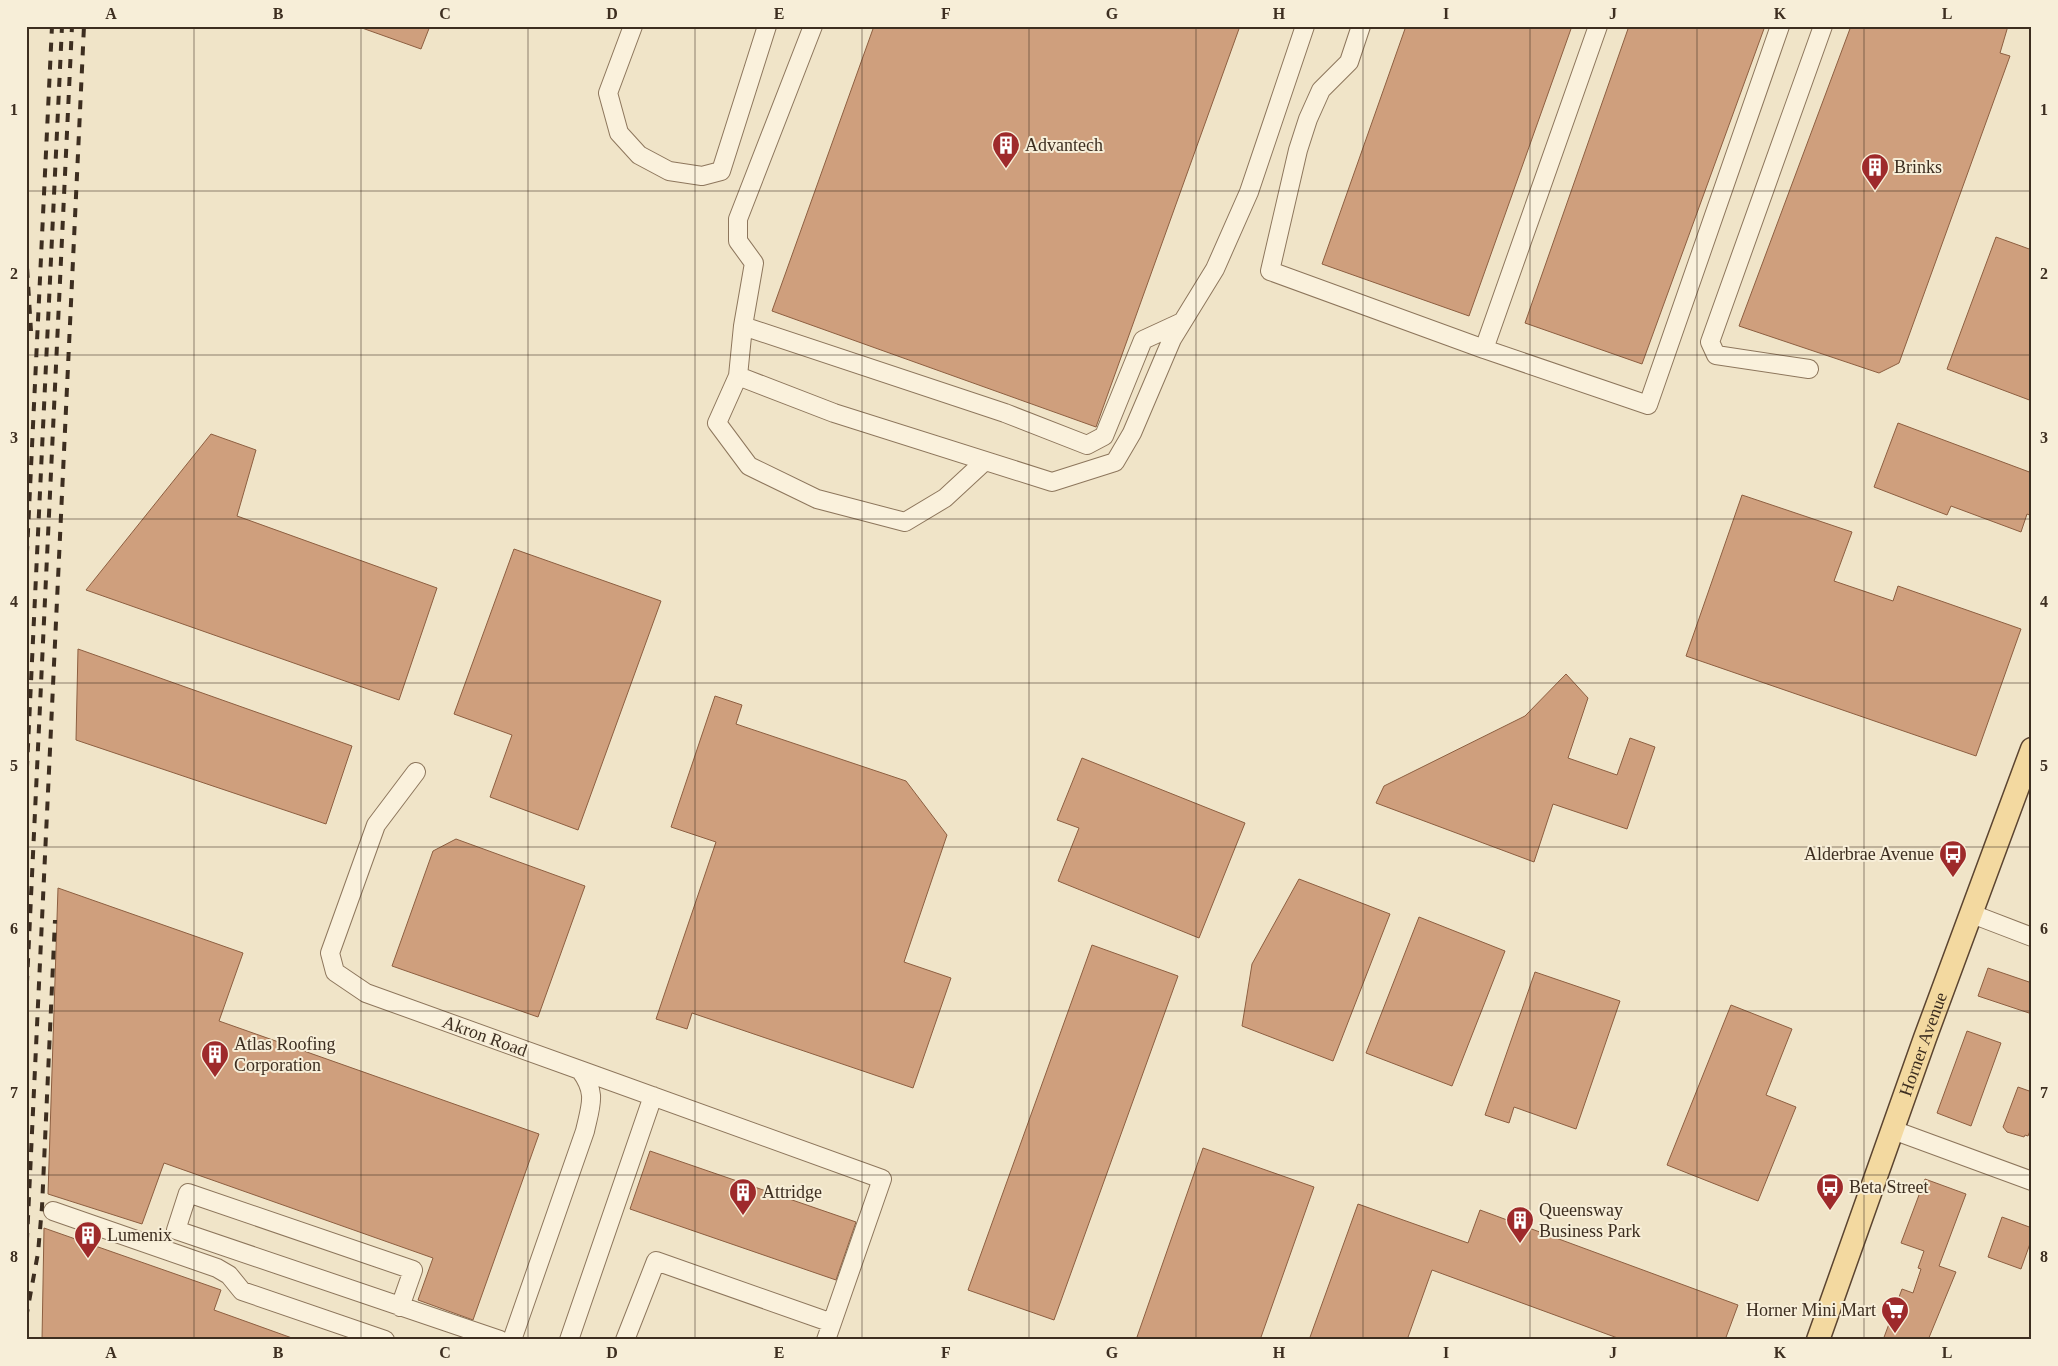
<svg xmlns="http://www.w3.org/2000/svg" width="2058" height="1366" font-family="'Times New Roman',serif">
<rect width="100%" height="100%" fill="#f0e4c8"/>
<path fill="#cf9f7d" stroke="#8d5f41" d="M 362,26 L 430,26 L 421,49 L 362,28 Z
M 874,26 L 1240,26 L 1096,427 L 772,311 Z
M 1406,26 L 1572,26 L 1469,316 L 1322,264 Z
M 1629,26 L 1765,26 L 1642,364 L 1525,323 Z
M 1851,26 L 2008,26 L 2000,53 L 2010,56 L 1899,363 L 1879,373 L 1739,326 Z
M 1996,237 L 2032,250 L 2032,401 L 1947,369 Z
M 1898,423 L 2032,473 L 2032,516 L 2027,514 L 2021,532 L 1951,506 L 1947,515 L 1874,487 Z
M 211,434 L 256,450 L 237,516 L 437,588 L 399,700 L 86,590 Z
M 1742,495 L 1852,532 L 1834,581 L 1893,601 L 1898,586 L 2021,629 L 1976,756 L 1686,656 Z
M 514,549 L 661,601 L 578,830 L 490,797 L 512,735 L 454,714 Z
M 78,649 L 352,746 L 326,824 L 76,740 Z
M 1566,674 L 1588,698 L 1568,758 L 1617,775 L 1630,738 L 1655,747 L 1627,829 L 1553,804 L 1534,862 L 1376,803 L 1384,786 L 1525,716 Z
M 715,696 L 742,705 L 736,724 L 906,781 L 947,835 L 904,962 L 951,978 L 913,1088 L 692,1013 L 687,1029 L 656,1019 L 716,842 L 671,827 Z
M 1082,758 L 1245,823 L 1199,938 L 1058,881 L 1079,828 L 1057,820 Z
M 456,839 L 585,886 L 538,1017 L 392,966 L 433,851 Z
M 1299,879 L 1390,914 L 1333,1061 L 1242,1026 L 1252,964 Z
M 58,888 L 243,953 L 219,1021 L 539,1134 L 473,1320 L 418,1300 L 433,1258 L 164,1163 L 142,1224 L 48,1194 Z
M 1419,917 L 1505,951 L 1452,1086 L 1366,1053 Z
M 1092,945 L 1178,976 L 1054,1320 L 968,1290 Z
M 1988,968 L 2032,983 L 2032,1014 L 1978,996 Z
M 1535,972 L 1620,1001 L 1576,1129 L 1514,1107 L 1509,1123 L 1485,1115 Z
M 1731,1005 L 1792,1029 L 1766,1095 L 1796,1107 L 1758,1201 L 1667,1165 Z
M 1967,1031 L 2001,1043 L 1971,1126 L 1937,1113 Z
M 2018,1087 L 2032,1092 L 2032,1126 L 2028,1136 L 2025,1135 L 2024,1137 L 2007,1132 L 2003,1127 Z
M 1203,1148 L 1314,1187 L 1260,1340 L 1144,1340 L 1137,1337 Z
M 650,1151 L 856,1222 L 836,1280 L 630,1209 Z
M 1925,1179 L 1966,1194 L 1939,1266 L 1956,1272 L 1928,1340 L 1883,1340 L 1902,1289 L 1913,1293 L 1921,1269 L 1918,1268 L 1924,1251 L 1901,1243 Z
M 1358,1204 L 1468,1243 L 1480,1210 L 1738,1305 L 1725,1340 L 1623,1340 L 1432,1270 L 1407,1340 L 1309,1340 Z
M 2002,1217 L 2032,1228 L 2032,1238 L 2021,1269 L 1988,1257 Z
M 44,1228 L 221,1290 L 214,1310 L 292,1338 L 292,1340 L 42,1340 Z"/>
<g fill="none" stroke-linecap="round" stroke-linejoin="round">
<g stroke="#8d765c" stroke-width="20">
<path id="minor" d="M 633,26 L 608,93 L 619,133 L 639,155 L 669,171 L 702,176 L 721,171 L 767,26
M 813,26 L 738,219 L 738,241 L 754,263 L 743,326 L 738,376 L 717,423 L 749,466 L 817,499 L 905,522 L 945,498 L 985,461
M 1361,26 L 1349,62 L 1321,90 L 1308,119 L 1298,150 L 1270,271 L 1484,349
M 1598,26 L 1484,349 L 1648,405 L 1780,26
M 743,326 L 1005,413 L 1087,445 L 1104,436 L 1143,340 L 1182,322
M 1809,369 L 1716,355 L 1710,342 L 1823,26
M 738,376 L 834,413 L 1052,482 L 1115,462 L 1132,433 L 1172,339 L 1215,269 L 1249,192 L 1305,26
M 416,772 L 376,825 L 330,953 L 335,972 L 366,993 L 580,1070 C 597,1093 591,1104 585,1131 L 512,1340
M 1972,914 L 2032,937
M 580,1070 L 882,1179 L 826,1340
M 1893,1130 L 2032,1181
M 53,1211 L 217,1268 L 229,1275 L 242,1291 L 385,1340
M 400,1307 L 413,1270 L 188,1193 L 176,1230 L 500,1340
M 569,1340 L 653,1096
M 625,1340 L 656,1261 L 832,1323"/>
</g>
<g stroke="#5b4430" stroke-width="25">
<g id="major">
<path id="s1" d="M 1818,1340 L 1925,1038 L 2032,749"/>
</g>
</g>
<use href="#minor" stroke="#faf1dc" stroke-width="18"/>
<use href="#major" stroke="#f3d9a0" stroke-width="22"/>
<path stroke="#3d2e20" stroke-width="4" stroke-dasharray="9 9" stroke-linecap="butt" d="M 26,251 L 31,331
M 26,573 L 52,26
M 26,788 L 62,26
M 26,1003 L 72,26
M 26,1260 L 84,26
M 26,1318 L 38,1253 L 42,1207 L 55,920"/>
</g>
<path fill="none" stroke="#3d2e20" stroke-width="1" stroke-opacity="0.55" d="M 194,26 L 194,1340M 361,26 L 361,1340M 528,26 L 528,1340M 695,26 L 695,1340M 862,26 L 862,1340M 1029,26 L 1029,1340M 1196,26 L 1196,1340M 1363,26 L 1363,1340M 1530,26 L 1530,1340M 1697,26 L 1697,1340M 1864,26 L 1864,1340M 26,191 L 2032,191M 26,355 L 2032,355M 26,519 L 2032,519M 26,683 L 2032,683M 26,847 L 2032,847M 26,1011 L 2032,1011M 26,1175 L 2032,1175"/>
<defs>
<g id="building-pin" transform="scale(1.4375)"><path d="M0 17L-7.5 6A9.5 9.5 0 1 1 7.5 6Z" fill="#9e2a2b" stroke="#f7eed8"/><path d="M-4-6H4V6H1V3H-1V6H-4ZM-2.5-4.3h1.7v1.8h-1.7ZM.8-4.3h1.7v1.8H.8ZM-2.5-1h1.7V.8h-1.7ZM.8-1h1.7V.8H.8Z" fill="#fff"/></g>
<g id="bus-pin" transform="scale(1.4375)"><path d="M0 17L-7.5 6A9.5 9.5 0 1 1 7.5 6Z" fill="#9e2a2b" stroke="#f7eed8"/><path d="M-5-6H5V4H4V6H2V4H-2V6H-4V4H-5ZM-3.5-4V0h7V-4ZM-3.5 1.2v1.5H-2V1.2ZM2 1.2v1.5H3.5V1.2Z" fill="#fff"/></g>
<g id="supermarket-pin" transform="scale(1.4375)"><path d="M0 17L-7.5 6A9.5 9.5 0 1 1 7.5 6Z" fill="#9e2a2b" stroke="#f7eed8"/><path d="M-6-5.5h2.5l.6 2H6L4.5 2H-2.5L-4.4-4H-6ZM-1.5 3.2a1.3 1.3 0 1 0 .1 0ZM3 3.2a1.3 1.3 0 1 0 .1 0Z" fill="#fff"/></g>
</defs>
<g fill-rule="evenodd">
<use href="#building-pin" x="1006" y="145"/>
<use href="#building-pin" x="1875" y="167"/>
<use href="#bus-pin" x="1953" y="854"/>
<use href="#building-pin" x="215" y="1054"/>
<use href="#bus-pin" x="1830" y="1187"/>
<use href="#building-pin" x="743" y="1192"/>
<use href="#building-pin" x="1520" y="1220"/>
<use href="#building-pin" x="88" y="1235"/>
<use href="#supermarket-pin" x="1895" y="1310"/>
</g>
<g text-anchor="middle" stroke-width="4" stroke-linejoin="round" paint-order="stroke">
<g font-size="18" fill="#3d2e20" stroke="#f7eed8" text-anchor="start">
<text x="1025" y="151">Advantech</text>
<text x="1894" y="173">Brinks</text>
<text x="1934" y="860" text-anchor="end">Alderbrae Avenue</text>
<text x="234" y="1050">Atlas Roofing<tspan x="234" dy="21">Corporation</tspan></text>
<text x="1849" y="1193">Beta Street</text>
<text x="762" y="1198">Attridge</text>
<text x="1539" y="1216">Queensway<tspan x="1539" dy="21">Business Park</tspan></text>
<text x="107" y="1241">Lumenix</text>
<text x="1876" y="1316" text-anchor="end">Horner Mini Mart</text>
</g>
<g font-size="18" fill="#3d2e20" stroke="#f7eed8">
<text transform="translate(485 1036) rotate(20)" y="6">Akron Road</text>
<text dy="6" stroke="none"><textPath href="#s1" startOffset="314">Horner Avenue</textPath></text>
</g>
</g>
<rect width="2058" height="1366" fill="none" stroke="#f7eed8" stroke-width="55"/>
<rect x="28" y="28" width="2002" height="1310" fill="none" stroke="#3d2e20" stroke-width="2"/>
<g font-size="16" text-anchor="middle" font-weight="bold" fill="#3d2e20">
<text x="111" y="19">A</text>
<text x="278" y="19">B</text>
<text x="445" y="19">C</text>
<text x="612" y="19">D</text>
<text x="779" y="19">E</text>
<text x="946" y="19">F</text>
<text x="1112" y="19">G</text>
<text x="1279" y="19">H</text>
<text x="1446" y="19">I</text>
<text x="1613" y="19">J</text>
<text x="1780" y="19">K</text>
<text x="1947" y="19">L</text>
<text x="14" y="115">1</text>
<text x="2044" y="115">1</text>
<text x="14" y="279">2</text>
<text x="2044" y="279">2</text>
<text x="14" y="443">3</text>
<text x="2044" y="443">3</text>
<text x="14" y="607">4</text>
<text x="2044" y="607">4</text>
<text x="14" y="771">5</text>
<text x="2044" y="771">5</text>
<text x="14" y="934">6</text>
<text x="2044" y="934">6</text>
<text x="14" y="1098">7</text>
<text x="2044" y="1098">7</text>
<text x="14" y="1262">8</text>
<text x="2044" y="1262">8</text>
<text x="111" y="1358">A</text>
<text x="278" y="1358">B</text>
<text x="445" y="1358">C</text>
<text x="612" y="1358">D</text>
<text x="779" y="1358">E</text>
<text x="946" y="1358">F</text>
<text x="1112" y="1358">G</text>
<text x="1279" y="1358">H</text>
<text x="1446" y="1358">I</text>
<text x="1613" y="1358">J</text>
<text x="1780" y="1358">K</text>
<text x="1947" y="1358">L</text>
</g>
</svg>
